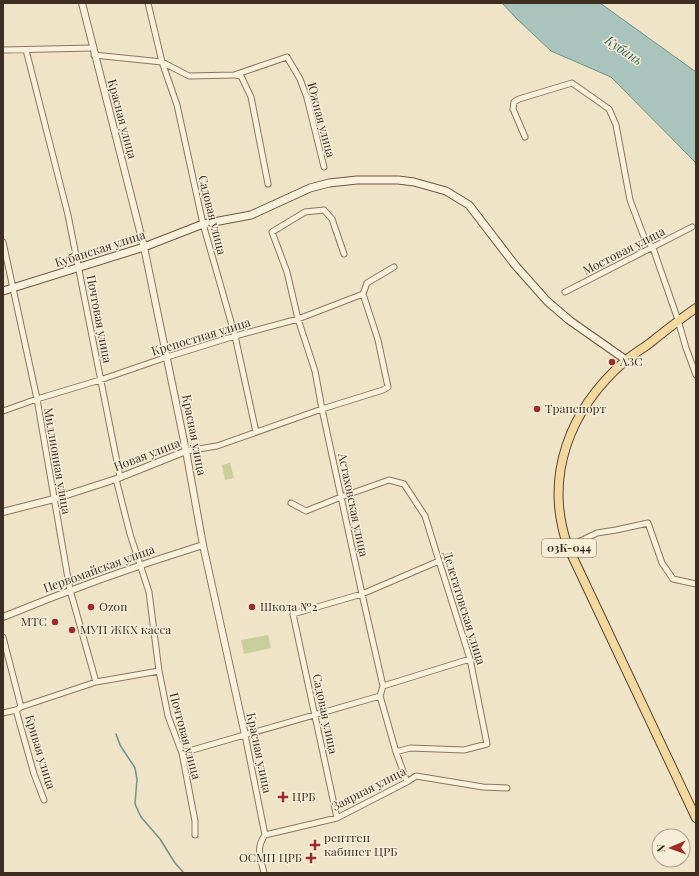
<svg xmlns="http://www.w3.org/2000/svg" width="699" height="876" font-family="'Playfair Display',serif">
<rect width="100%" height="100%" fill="#f0e4c8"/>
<path fill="#c9cf9b" d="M 230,463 L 234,478 L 225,480 L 222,465 Z
M 268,635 L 271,648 L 244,654 L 241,640 Z"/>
<path fill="#a9c4bc" stroke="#6f938a" d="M 502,3 L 600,3 L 696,72 L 696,163 L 611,77 L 551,51 L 516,18 Z"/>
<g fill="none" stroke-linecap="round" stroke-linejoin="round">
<path stroke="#6f938a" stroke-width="1.5" d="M 116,734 L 120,745 L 135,768 L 137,779 L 135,804 L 141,817 L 160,839 L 175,863 L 184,873"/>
<g stroke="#8d765c" stroke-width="7">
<path id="minor" d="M 148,3 L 162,62 L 177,105 L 203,224 L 235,336 L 256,432
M 3,50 L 92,48
M 26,50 L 68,215 L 120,477
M 94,55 L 162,62 L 189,76 L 234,75 L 287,57 L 300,79 L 307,98 L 324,167
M 235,75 L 241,76 L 251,97 L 268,184
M 525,137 L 513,109 L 514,102 L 519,99 L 572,83 L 609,109 L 616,125 L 630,200 L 644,237 L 653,248 L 678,320 L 686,348 L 696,375
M 3,242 L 37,399 L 70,590 L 96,682
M 344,254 L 332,219 L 324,210 L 305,212 L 272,232 L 287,272 L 298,319 L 315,371 L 322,409 L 362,594 L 383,686 L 380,696 L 396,752 L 407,782
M 565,292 L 692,227
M 3,411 L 37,399 L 100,380 L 167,357 L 235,336 L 298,319 L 363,294 L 367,283 L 394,267
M 186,451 L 217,446 L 322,409 L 383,390 L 388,387 L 378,340 L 363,294
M 116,479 L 130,534 L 149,592 L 159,671 L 168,716 L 182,753 L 195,821 L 195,835
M 291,503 L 306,511 L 341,497 L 389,480 L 404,484 L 425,516 L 439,561 L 470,659 L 487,744 L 464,750 L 410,748 L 396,752
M 568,547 L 597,533 L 616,530 L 648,523 L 662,563 L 673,579 L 696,584
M 3,637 L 21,707
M 383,686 L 470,659
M 16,710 L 34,774 L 44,800
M 3,713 L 16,710 L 21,707 L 96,682 L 159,671
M 245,735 L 265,835 C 255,849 261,858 264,873
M 182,753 L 380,696
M 337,818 L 293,614 L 362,594 L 439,561
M 265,835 L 337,818 L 407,782 L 416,776 L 483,787 L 507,788"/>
</g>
<g stroke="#8d765c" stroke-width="8">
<path id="tertiary" d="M 82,3 L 144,247 L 186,451 L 203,545 L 245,735
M 3,512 L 54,499 L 116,479 L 186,451
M 3,617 C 69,590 135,566 203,545"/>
</g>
<g stroke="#6f573f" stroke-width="9">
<path id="secondary" d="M 3,291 L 144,247 L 203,224 L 251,215 L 310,188 L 329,183 L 357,180 L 398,180 L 414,182 L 446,191 L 469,205 L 515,265 L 547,301 L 569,320 L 626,360"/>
</g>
<g stroke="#5b4430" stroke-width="10">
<path id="primary" d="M 696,308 C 680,319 665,331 650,343 C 642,349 633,354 625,361 C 570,409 543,476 568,547 L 696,818"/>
</g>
<use href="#minor" stroke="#faf1dc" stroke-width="5"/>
<use href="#tertiary" stroke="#faf1dc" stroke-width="6"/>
<use href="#secondary" stroke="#faf1dc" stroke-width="7"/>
<use href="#primary" stroke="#f3d9a0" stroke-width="8"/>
</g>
<g fill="#9e2a2b" stroke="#f7eed8" stroke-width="1.5">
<circle cx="612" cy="362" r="4"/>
<circle cx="537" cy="409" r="4"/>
<circle cx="91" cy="607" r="4"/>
<circle cx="252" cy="607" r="4"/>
<circle cx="55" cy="622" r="4"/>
<circle cx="72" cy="630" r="4"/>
<path d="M281 791h4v4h4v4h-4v4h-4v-4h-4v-4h4z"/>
<path d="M313 839h4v4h4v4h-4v4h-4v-4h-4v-4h4z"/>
<path d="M309 852h4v4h4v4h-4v4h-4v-4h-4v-4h4z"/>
</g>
<g text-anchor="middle" stroke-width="3" stroke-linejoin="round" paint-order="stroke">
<rect fill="#f7eed8" stroke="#756857" stroke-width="1" x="542" y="539" width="54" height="18" rx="3"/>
<g font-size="11" font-weight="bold" fill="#3d2e20">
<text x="569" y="552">03К-044</text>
</g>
<g font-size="12" fill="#3d2e20" stroke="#f7eed8">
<text transform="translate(122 119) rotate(75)" y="4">Красная улица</text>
<text transform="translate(321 120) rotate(75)" y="4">Южная улица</text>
<text transform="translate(212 215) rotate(76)" y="4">Садовая улица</text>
<text transform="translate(100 249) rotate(-18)" y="4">Кубанская улица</text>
<text transform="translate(624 251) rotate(-27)" y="4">Мостовая улица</text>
<text transform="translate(99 319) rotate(79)" y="4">Почтовая улица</text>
<text transform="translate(201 337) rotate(-17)" y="4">Крепостная улица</text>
<text transform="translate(194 435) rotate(79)" y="4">Красная улица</text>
<text transform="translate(147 455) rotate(-21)" y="4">Новая улица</text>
<text transform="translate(57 461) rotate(80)" y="4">Миллионная улица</text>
<text transform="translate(353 505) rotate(78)" y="4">Астаховская улица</text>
<text transform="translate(99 569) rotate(-20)" y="4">Первомайская улица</text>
<text transform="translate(464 608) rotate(73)" y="4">Делегатовская улица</text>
<text transform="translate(325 714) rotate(78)" y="4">Садовая улица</text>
<text transform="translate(185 736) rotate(75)" y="4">Почтовая улица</text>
<text transform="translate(40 752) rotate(73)" y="4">Кривая улица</text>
<text transform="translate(259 753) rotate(78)" y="4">Красная улица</text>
<text transform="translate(369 789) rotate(-27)" y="4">Заярная улица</text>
</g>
<g font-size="12" fill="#3d2e20" stroke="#f7eed8" text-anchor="start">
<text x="620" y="366">АЗС</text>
<text x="545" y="413">Транспорт</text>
<text x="99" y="611">Ozon</text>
<text x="260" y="611">Школа №2</text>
<text x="47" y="626" text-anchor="end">МТС</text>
<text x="80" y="634">МУП ЖКХ касса</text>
<text x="292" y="801">ЦРБ</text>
<text x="324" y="842">рентген<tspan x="324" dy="14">кабинет ЦРБ</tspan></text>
<text x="302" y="862" text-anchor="end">ОСМП ЦРБ</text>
</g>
<g font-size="13" font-style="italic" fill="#2f5d5a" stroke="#f7eed8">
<text transform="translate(624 50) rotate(34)" y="5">Кубань</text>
</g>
</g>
<rect width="699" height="876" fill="none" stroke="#3d2e20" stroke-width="8"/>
<g transform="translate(671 848) rotate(268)"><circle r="19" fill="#f7eed8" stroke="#ada18e"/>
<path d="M0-3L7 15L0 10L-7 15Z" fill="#9e2a2b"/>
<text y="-6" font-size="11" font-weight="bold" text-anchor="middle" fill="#3d2e20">N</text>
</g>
</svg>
